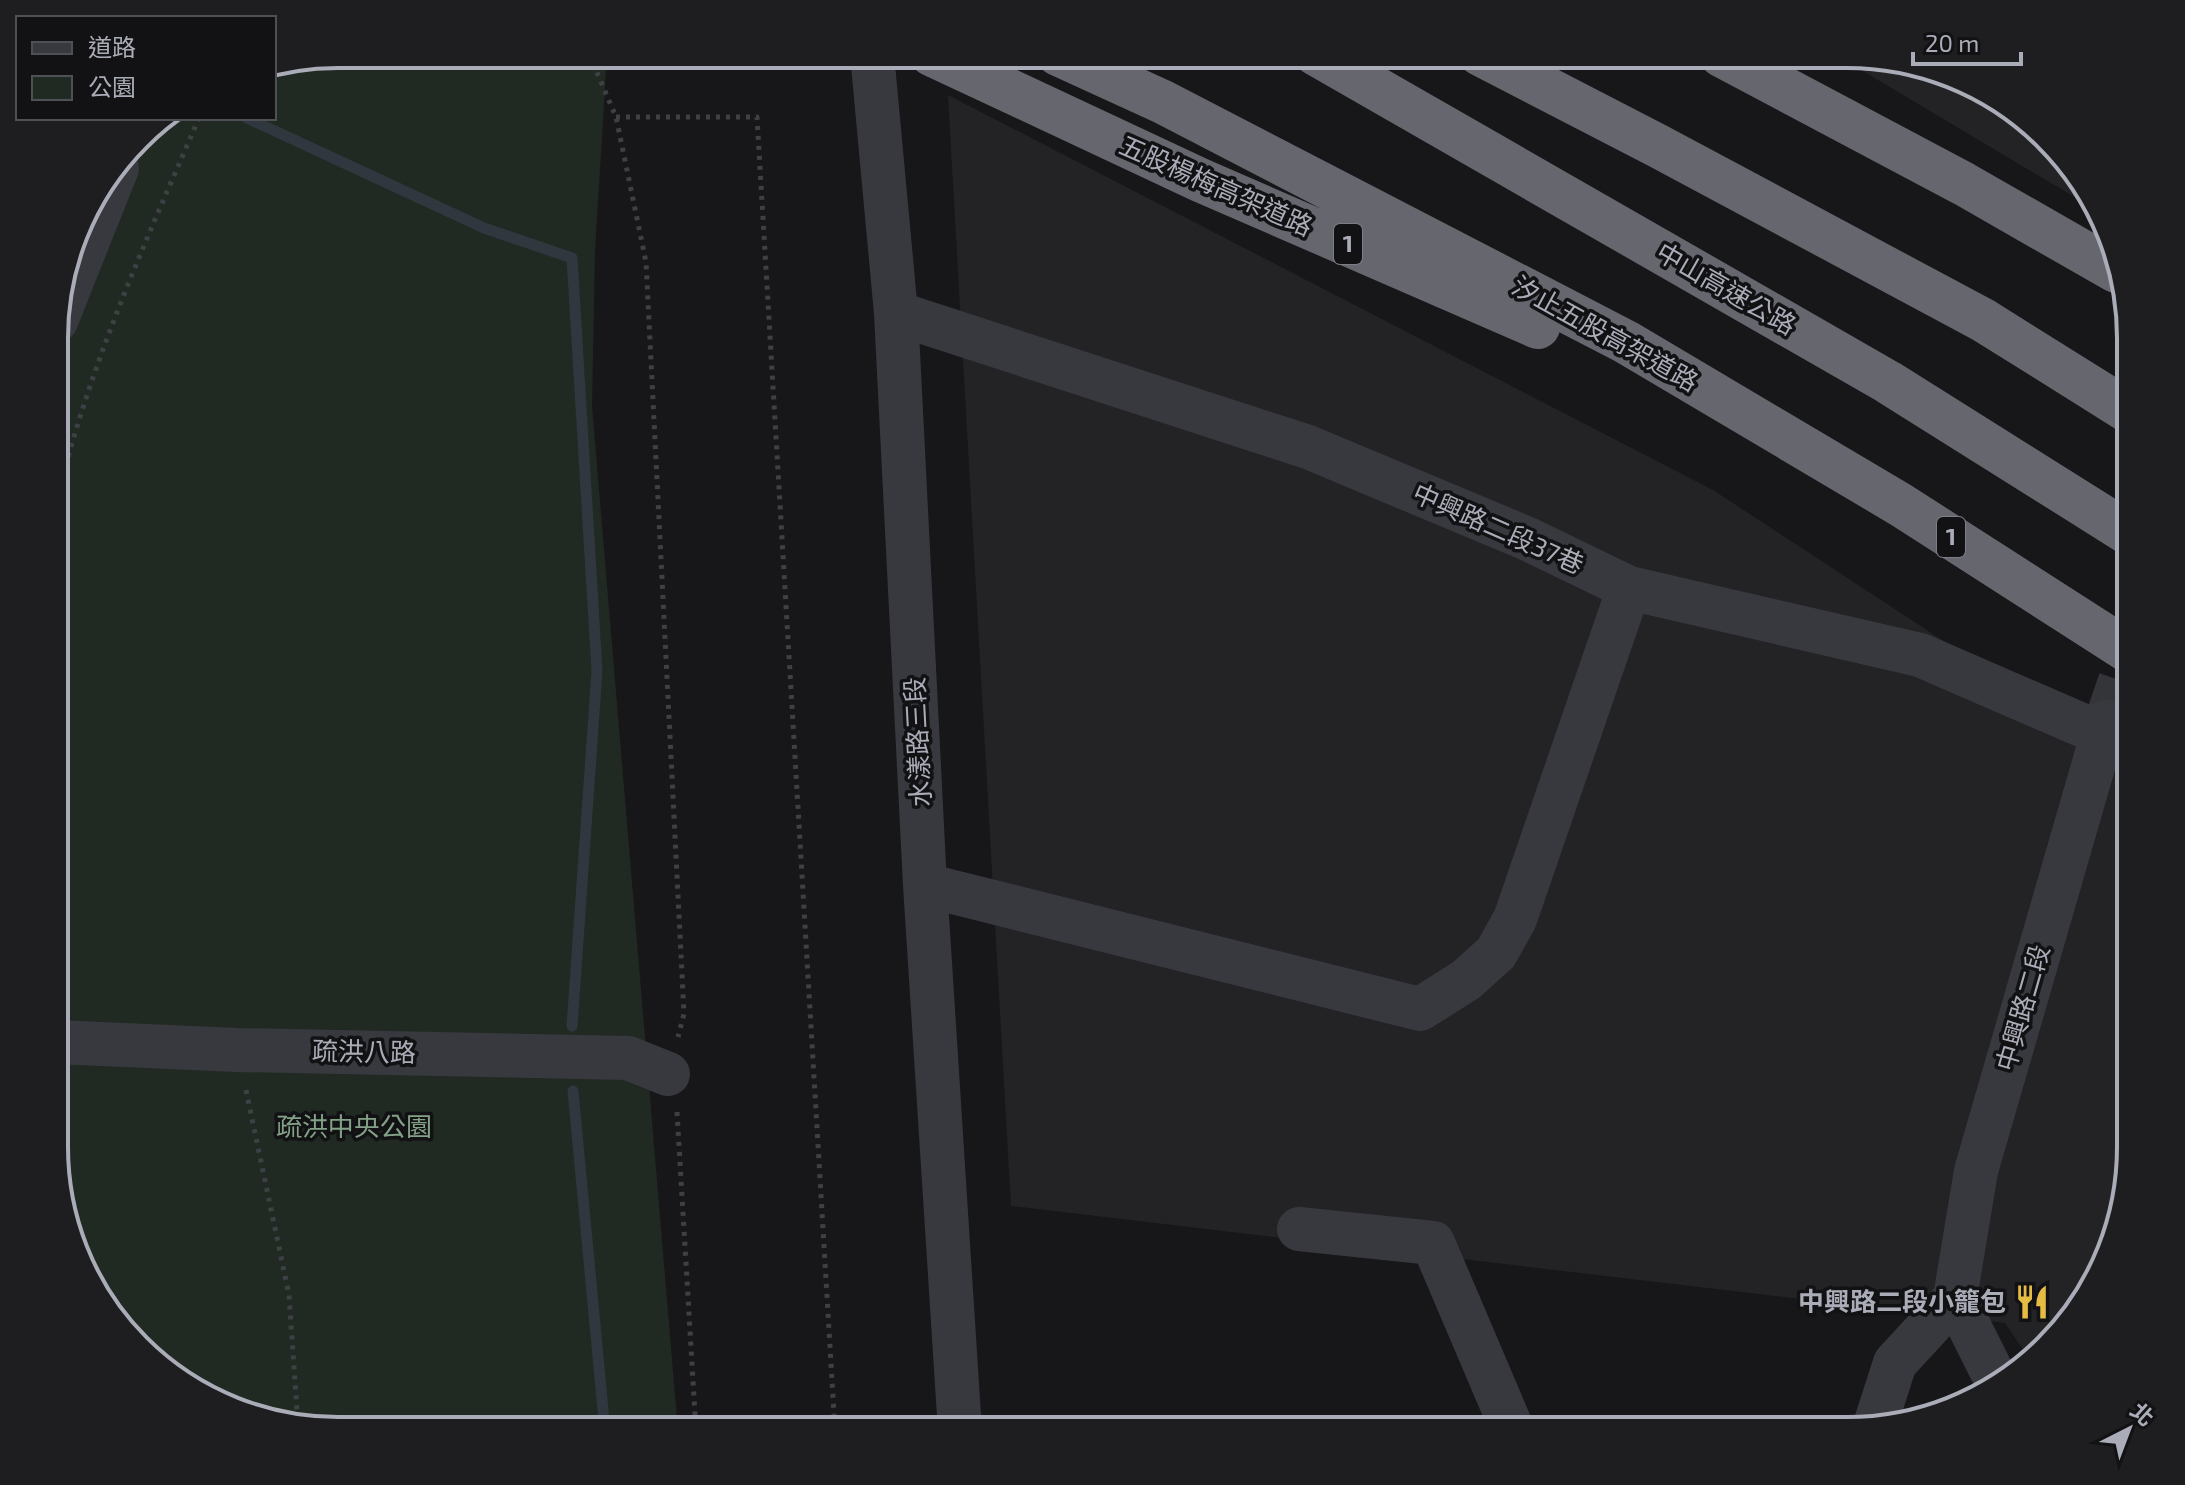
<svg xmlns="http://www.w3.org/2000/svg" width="2185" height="1485" font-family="'Exo 2','Noto Sans TC',sans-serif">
<rect width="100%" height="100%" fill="#171719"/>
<path fill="#232326" d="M 1836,55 L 1865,55 L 1939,69 L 2020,112 L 2093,196 L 2098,211 Z
M 948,95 L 1713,490 L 2130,763 L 2130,1165 L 2116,1239 L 2073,1320 L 2028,1357 L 2005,1323 L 1011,1206 Z"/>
<path fill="#212923" d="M 338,54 L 607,54 L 595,251 L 592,406 L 678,1431 L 320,1430 L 246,1416 L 165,1373 L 92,1289 L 56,1184 L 56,301 L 83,212 L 150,125 L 161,118 L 274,118 L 274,67 Z"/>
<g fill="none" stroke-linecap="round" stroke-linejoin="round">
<path stroke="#30373e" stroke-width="11" d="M 247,118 L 484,228 L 572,258 L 597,671 L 572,1026
M 573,1091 L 605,1431"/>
<path stroke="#343539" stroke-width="44" stroke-dasharray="44 22" stroke-linecap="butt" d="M 2106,722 L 2130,652"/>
<path stroke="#3e4044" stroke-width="5" stroke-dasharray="4 6" stroke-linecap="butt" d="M 589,54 L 616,117 L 646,262 L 684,1014 L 678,1037
M 616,117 L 757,117 L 835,1431
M 56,505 C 87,370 144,245 199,118
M 246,1090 L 289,1295 L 297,1411 L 302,1427
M 677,1112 L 696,1431"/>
<path stroke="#38393e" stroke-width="44" d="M 872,54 L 896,313 L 925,885 L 960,1431
M 896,313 L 1308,447 L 1528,539 L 1629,588 L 1920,655 L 2130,746
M 56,321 L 117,168
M 925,885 L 1420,1009 L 1466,980 L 1496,953 L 1515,919 L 1629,588
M 56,1042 L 237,1050 L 628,1058 L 668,1074
M 1299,1229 L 1433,1243 L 1513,1431
M 1955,1298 L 1976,1171 L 2106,722
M 1955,1298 L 1997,1382
M 1875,1425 L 1895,1363 L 1955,1298"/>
<path stroke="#65666e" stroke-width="44" d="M 931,54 L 1200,180 L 1538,327
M 1058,54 L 1163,102 L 1626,342 L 1901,505 L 2130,652
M 1316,54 L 1888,382 L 2130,534
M 1480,54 L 1658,146 L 1983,320 L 2130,412
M 1721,55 L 1964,184 L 2116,271"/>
</g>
<defs>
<g id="restaurant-bare" transform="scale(2.76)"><path d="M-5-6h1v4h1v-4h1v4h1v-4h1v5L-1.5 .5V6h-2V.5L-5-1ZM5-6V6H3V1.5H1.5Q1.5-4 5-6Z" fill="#e5bc43" stroke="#121214" stroke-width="2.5" paint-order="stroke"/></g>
</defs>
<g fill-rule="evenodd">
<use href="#restaurant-bare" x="2032" y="1302"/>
</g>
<g text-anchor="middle" stroke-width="7" stroke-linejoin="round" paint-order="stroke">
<g fill="#121214" stroke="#7c7e87" stroke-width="2">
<rect x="1334" y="224" width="28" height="40" rx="6"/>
<rect x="1937" y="517" width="28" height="40" rx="6"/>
</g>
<g font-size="24" font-weight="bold" fill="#aaadb8">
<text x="1348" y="252">1</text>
<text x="1951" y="545">1</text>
</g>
<g font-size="26" fill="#aaadb8" stroke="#121214">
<text transform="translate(1216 186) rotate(24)" y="9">五股楊梅高架道路</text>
<text transform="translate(1726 289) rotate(30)" y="9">中山高速公路</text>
<text transform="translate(1605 334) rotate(29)" y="9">汐止五股高架道路</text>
<text transform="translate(1498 529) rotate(24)" y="9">中興路二段37巷</text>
<text transform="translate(918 742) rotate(-93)" y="9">水漾路三段</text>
<text transform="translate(2023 1008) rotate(-74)" y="9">中興路二段</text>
<text transform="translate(364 1052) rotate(1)" y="9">疏洪八路</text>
</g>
<g font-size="26" fill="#83a187" stroke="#121214">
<text x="354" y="1136">疏洪中央公園</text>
</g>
<g font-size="26" font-weight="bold" fill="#aaadb8" stroke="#121214" text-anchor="end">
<text x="2006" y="1311">中興路二段小籠包</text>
</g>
</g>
<path d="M0 0H2185V1485H0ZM338 68H1847A270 270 0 0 1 2117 338V1147A270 270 0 0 1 1847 1417H338A270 270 0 0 1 68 1147V338A270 270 0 0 1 338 68Z" fill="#1e1e21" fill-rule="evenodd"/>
<path fill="none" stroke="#aaadb8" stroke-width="4" d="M338 68H1847A270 270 0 0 1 2117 338V1147A270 270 0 0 1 1847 1417H338A270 270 0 0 1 68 1147V338A270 270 0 0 1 338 68Z"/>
<rect x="16" y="16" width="260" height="104" fill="#121214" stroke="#4f5056" stroke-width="2"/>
<rect x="32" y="42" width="40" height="12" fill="#38393e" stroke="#4f5056" stroke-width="2"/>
<text x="88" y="56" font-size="24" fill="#aaadb8">道路</text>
<rect x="32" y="76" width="40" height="24" fill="#212923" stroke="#4f5056" stroke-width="2"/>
<text x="88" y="96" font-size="24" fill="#aaadb8">公園</text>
<g transform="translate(2129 1429) rotate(42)" stroke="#121214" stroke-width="6" paint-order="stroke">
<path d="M0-6L14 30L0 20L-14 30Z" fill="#aaadb8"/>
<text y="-12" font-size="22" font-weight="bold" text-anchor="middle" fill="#aaadb8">北</text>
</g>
<path d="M1913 52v12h108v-12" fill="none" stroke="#aaadb8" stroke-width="4"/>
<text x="1925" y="52" font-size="24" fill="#aaadb8" stroke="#121214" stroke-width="6" paint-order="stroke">20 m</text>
</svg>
